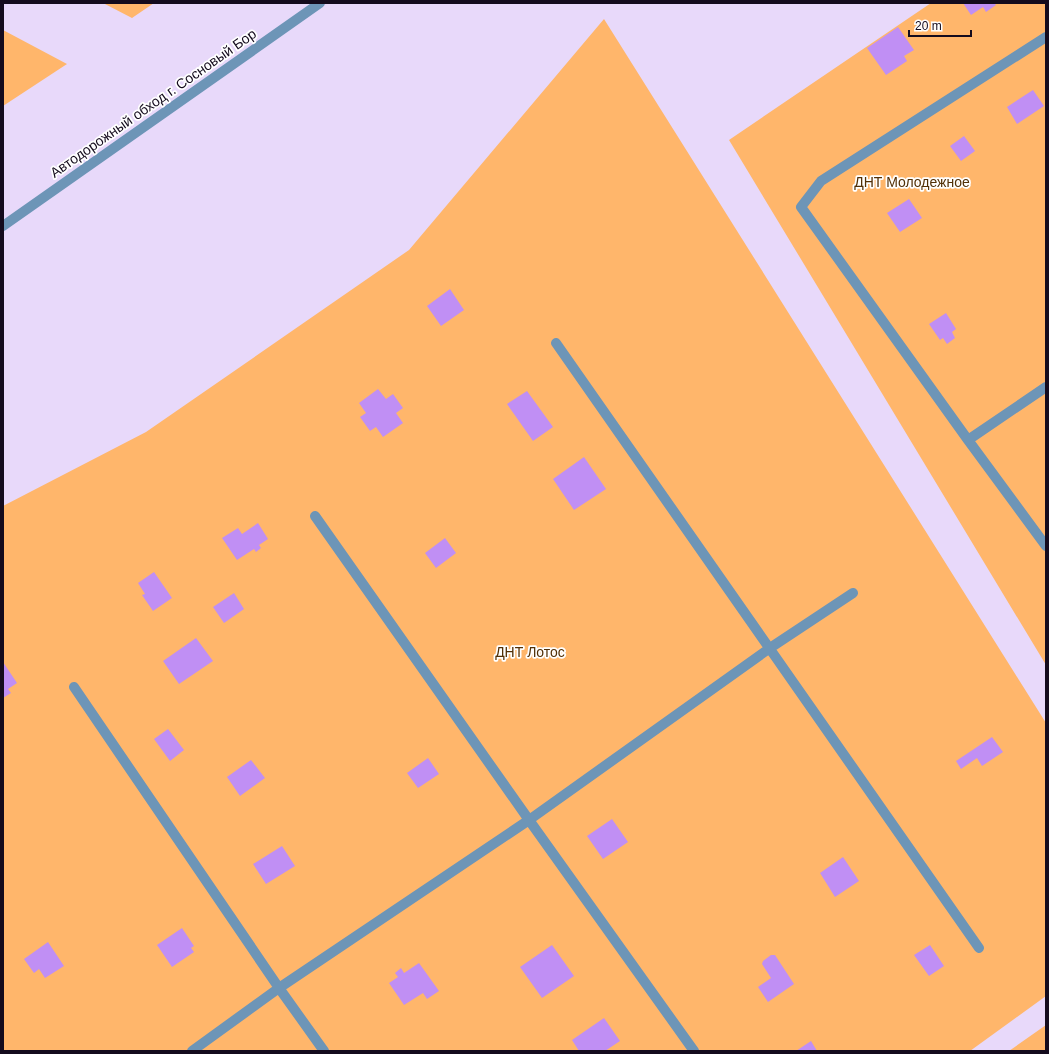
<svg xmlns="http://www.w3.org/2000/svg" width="1049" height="1054" font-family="Helvetica,sans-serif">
<rect width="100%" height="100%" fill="#e8d9fa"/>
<path fill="#ffb66b" d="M 103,3 L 154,3 L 132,18 Z
M 931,3 L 1046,3 L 1046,665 L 729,140 Z
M 604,19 L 1046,723 L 1046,996 L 970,1051 L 3,1051 L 3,506 L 146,432 L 409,250 Z
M 3,30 L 67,64 L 3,106 Z
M 1046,1025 L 1046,1051 L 1009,1051 Z"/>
<path fill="#c08ff4" d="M 963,3 L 994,3 L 996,5 L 986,12 L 983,7 L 971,15 Z
M 898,27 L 914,50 L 904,56 L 907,61 L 886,75 L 867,48 Z
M 1033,90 L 1044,106 L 1017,124 L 1007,107 Z
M 964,136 L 975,151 L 961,161 L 950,146 Z
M 909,199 L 922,218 L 900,232 L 887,213 Z
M 450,289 L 464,310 L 441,326 L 427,306 Z
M 946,313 L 956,329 L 952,332 L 955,338 L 947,344 L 943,338 L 940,340 L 929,324 Z
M 378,389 L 386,399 L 393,394 L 403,408 L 396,413 L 403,423 L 383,437 L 376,427 L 370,431 L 360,417 L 366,413 L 359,403 Z
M 527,391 L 553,427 L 533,441 L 507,404 Z
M 584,457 L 606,489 L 574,510 L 553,479 Z
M 258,523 L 268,539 L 259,545 L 261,548 L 256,552 L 254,549 L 237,560 L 222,538 L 238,528 L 242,534 Z
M 445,538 L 456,553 L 436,568 L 425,553 Z
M 154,572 L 172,598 L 153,611 L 142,595 L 145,594 L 138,583 Z
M 234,593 L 244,609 L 224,623 L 213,607 Z
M 196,638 L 213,661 L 179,684 L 163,661 Z
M 3,662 L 17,683 L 8,689 L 11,693 L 3,698 Z
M 168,729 L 184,750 L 170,761 L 154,739 Z
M 992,737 L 1003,752 L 982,766 L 977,758 L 961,769 L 956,761 Z
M 428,758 L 439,774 L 418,788 L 407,773 Z
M 251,760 L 265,778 L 240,796 L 227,777 Z
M 612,819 L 628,842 L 603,859 L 587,836 Z
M 282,846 L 295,866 L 266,884 L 253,864 Z
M 843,857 L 859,881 L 835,897 L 820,873 Z
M 182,928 L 194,946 L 191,948 L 194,952 L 172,967 L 157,945 Z
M 48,942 L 64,966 L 45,978 L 39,969 L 34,973 L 24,959 Z
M 552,945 L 574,976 L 542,998 L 520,967 Z
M 930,945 L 944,966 L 929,976 L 914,955 Z
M 771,955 L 775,955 L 794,984 L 768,1002 L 758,987 L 771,978 L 762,964 L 763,961 Z
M 419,963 L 439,991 L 427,999 L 423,993 L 404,1005 L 389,983 L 398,977 L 395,973 L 401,968 L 404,973 Z
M 604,1018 L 620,1041 L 605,1051 L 579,1051 L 572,1040 Z
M 811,1041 L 817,1051 L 796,1051 Z"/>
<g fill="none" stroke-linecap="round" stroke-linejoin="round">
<path stroke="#6d95b7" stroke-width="10" d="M 3,226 L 320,3"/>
<path stroke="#6d95b7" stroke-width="10" d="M 1046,37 L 821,181 L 801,207 L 968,440 L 1046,546
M 556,343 L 979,948
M 968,440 L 1046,387
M 315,516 L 529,820 L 694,1051
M 74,687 L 279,988 L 324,1051
M 192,1051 L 279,988 L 529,820 L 770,648 L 853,593"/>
</g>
<g text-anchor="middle" stroke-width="3.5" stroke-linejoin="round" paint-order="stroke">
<g font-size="14" fill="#140b1d" stroke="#fff">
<text transform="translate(153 103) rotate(-35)" y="5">Автодорожный обход г. Сосновый Бор</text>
</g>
<g font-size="14" fill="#523007" stroke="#fff">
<text x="912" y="187">ДНТ Молодежное</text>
<text x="530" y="657">ДНТ Лотос</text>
</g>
</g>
<rect width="1049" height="1054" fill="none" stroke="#140b1d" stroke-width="8"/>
<path d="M909 30v6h62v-6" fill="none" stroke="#140b1d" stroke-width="2"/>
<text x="915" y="30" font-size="12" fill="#140b1d" stroke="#ffffff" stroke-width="3" paint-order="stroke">20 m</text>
</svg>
